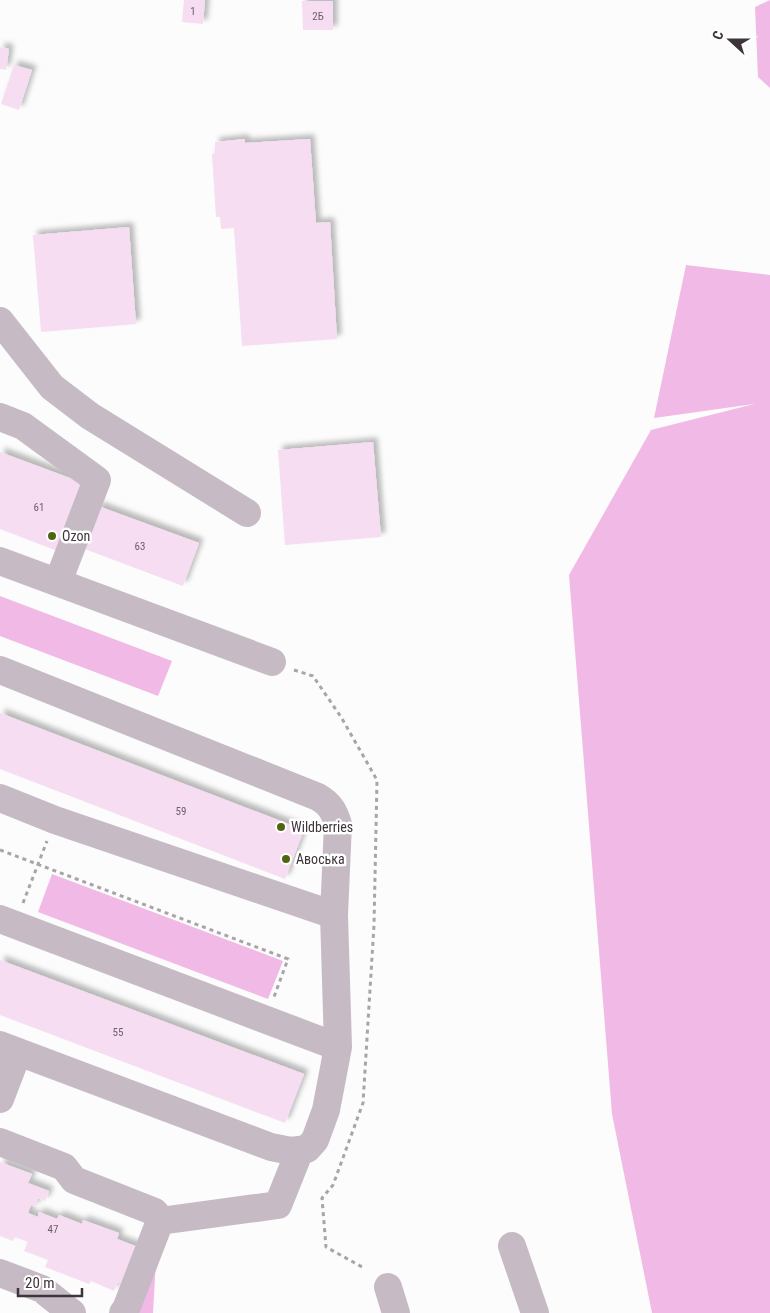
<svg xmlns="http://www.w3.org/2000/svg" width="770" height="1313" font-family="'Roboto Condensed',sans-serif">
<defs>
<filter id="shadow"><feDropShadow dx="4.5" dy="-4.5" stdDeviation="2.5" flood-color="#0004"/></filter>
</defs>
<rect width="100%" height="100%" fill="#fcfcfc"/>
<path fill="#f1b9e6" d="M 770,0 L 770,88 L 758,77 L 755,7 Z
M 686,265 L 770,275 L 770,1313 L 652,1313 L 612,1114 L 569,575 L 651,430 L 754,404 L 654,418 Z
M 0,596 L 172,661 L 158,696 L 0,636 Z
M 52,874 L 283,961 L 268,999 L 38,912 Z
M 156,1260 L 153,1313 L 136,1313 Z"/>
<path fill="#f7ddf1" filter="url(#shadow)" d="M 184,0 L 205,0 L 203,24 L 182,22 Z
M 302,1 L 333,1 L 333,30 L 303,30 Z
M 0,47 L 9,49 L 6,70 L 0,69 Z
M 14,65 L 32,70 L 19,110 L 1,104 Z
M 245,139 L 245,143 L 310,139 L 316,223 L 330,222 L 337,339 L 242,346 L 234,228 L 221,229 L 220,217 L 216,217 L 212,154 L 215,154 L 215,142 Z
M 129,227 L 136,324 L 41,332 L 33,235 Z
M 373,442 L 381,537 L 285,545 L 278,450 Z
M 0,452 L 86,484 L 60,552 L 0,529 Z
M 98,506 L 199,543 L 183,586 L 82,548 Z
M 0,713 L 304,830 L 285,879 L 0,769 Z
M 0,960 L 304,1074 L 285,1123 L 0,1015 Z
M 0,1162 L 32,1174 L 28,1183 L 49,1191 L 45,1201 L 38,1198 L 35,1207 L 31,1205 L 28,1213 L 38,1217 L 39,1212 L 57,1219 L 59,1215 L 82,1224 L 83,1220 L 119,1233 L 117,1239 L 138,1247 L 122,1283 L 118,1282 L 114,1291 L 91,1281 L 89,1284 L 45,1267 L 48,1260 L 24,1251 L 28,1242 L 15,1237 L 13,1241 L 0,1236 Z"/>
<g fill="none" stroke-linecap="round" stroke-linejoin="round">
<path stroke="#a8a4a7" stroke-width="3" stroke-dasharray="4 4" stroke-linecap="butt" d="M 294,670 L 313,676 L 341,717 L 377,780 L 374,925 L 363,1103 L 333,1185 L 322,1198 L 326,1247 L 364,1268
M 0,850 L 288,959 L 274,997
M 23,903 L 47,841"/>
<path stroke="#c6bbc4" stroke-width="28" d="M 0,321 L 52,387 L 90,416 L 247,513
M 0,417 L 23,426 L 97,480 L 58,582
M 0,561 L 272,662
M 0,670 L 318,797 C 330,804 334,811 338,824 L 334,915 L 338,1047 L 326,1110 L 315,1140 L 307,1149 L 291,1151 L 271,1147 L 0,1045
M 0,798 L 55,820 L 334,915
M 0,919 L 338,1047
M 0,1099 L 18,1052
M 0,1142 L 64,1167 L 74,1180 L 155,1212 L 160,1221
M 512,1246 L 535,1313
M 0,1273 L 42,1289 L 72,1313
M 388,1287 L 396,1313
M 123,1313 L 126,1309 L 160,1221 L 278,1205 L 300,1150"/>
</g>
<g fill="#506512" stroke="#fff" stroke-width="2">
<circle cx="52" cy="536" r="5"/>
<circle cx="281" cy="827" r="5"/>
<circle cx="286" cy="859" r="5"/>
</g>
<g text-anchor="middle" stroke-width="5" stroke-linejoin="round" paint-order="stroke">
<g font-size="11" fill="#6c5e69">
<text x="193" y="15">1</text>
<text x="318" y="20">2Б</text>
<text x="39" y="511">61</text>
<text x="140" y="550">63</text>
<text x="181" y="815">59</text>
<text x="118" y="1036">55</text>
<text x="53" y="1233">47</text>
</g>
<g font-size="14" fill="#3e343c" stroke="#fff" text-anchor="start">
<text x="62" y="541">Ozon</text>
<text x="291" y="832">Wildberries</text>
<text x="296" y="864">Авоська</text>
</g>
</g>
<g transform="translate(730 40) rotate(291)" stroke="#ffffff" stroke-width="4" paint-order="stroke">
<path d="M0-4L9 19L0 12L-9 19Z" fill="#3e343c"/>
<text y="-8" font-size="14" font-weight="bold" text-anchor="middle" fill="#3e343c">С</text>
</g>
<path d="M18 1288v8h64v-8" fill="none" stroke="#3e343c" stroke-width="2.5"/>
<text x="25" y="1288" font-size="15" fill="#3e343c" stroke="#ffffff" stroke-width="4" paint-order="stroke">20 m</text>
</svg>
